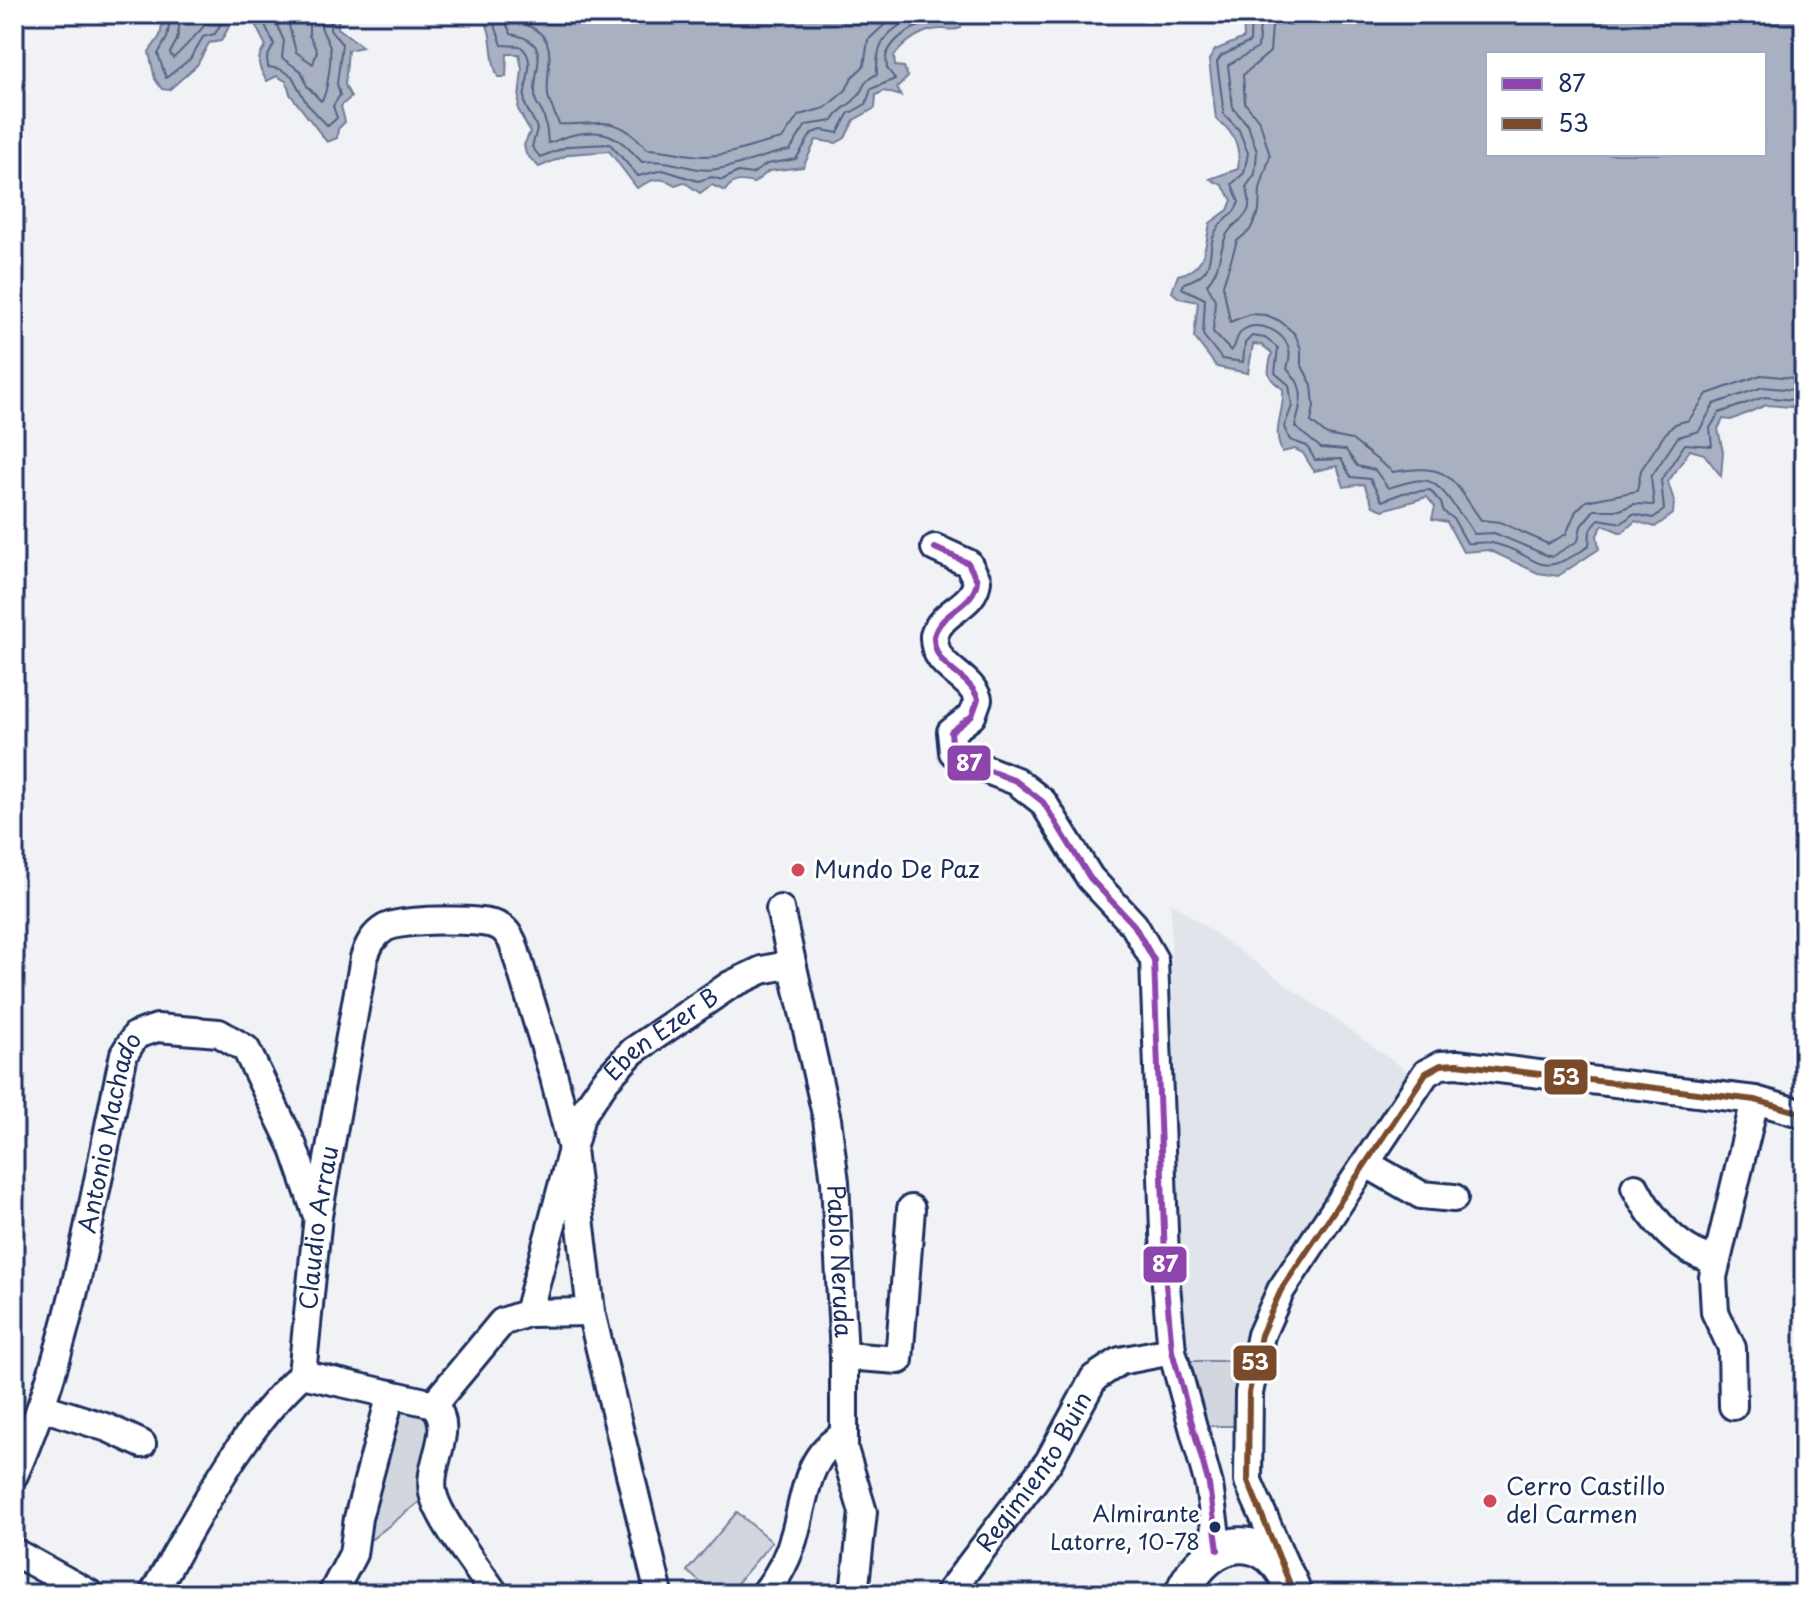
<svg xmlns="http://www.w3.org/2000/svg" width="1818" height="1608" font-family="'Playpen Sans',sans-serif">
<rect width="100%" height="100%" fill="#f1f2f5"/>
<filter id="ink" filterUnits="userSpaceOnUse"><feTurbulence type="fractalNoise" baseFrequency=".0125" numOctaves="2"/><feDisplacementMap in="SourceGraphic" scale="16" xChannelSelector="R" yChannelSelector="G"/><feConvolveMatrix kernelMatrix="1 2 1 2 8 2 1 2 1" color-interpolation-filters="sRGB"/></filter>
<g filter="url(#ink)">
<path fill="#e1e4ea" d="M 1171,902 L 1410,1073 L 1260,1310 L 1242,1361 L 1236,1426 L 1206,1426 L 1187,1361 L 1172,1254 Z"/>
<path fill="#d2d6df" stroke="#76829e" stroke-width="2" d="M 1187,1361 L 1242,1361 L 1236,1426 L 1206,1426 Z
M 392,1406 L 431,1415 L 423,1499 L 372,1539 L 363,1533 Z
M 737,1512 L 772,1542 L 728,1594 L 714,1594 L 687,1571 Z"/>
<path fill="#a8b0c2" stroke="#707c9a" stroke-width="2" fill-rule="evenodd" d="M 164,14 L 339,14 L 338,28 L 363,47 L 348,50 L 345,85 L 351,97 L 341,106 L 345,122 L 338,129 L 337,138 L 327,142 L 290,94 L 287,82 L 277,76 L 267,81 C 258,67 255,59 266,46 L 251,16 L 235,16 L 221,41 L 209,43 L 197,65 L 169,90 L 162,89 L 155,79 L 149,52 L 160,36 Z
M 481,14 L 962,14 L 961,28 C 953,31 951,29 943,29 C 923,28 905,42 894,56 L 895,66 L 904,67 L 908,77 L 897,88 L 901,96 L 884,91 L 876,95 L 875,108 L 854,120 L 845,138 L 836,143 L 816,140 L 803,167 L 769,171 L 754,183 C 740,180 733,179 725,191 L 712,185 L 700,193 L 684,182 L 675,185 C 660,176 652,179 637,188 L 609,151 L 570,154 L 539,167 L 526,154 L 524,145 L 530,132 L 518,109 L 522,69 L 519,54 L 507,54 L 506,77 L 498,77 C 488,56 496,35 481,14 Z
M 1243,14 L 1804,14 L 1804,408 L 1766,405 L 1731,420 L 1723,419 L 1718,429 L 1723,452 L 1721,476 L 1704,454 L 1690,450 L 1668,482 L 1674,501 L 1673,514 L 1655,527 L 1635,521 L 1622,533 L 1603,525 L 1597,535 L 1599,549 L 1558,576 L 1538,573 L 1489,550 L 1463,552 L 1447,522 L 1432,519 L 1435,507 L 1427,497 L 1383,510 L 1373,506 L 1364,484 L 1344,487 L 1337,466 L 1314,471 L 1303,453 L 1295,449 L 1282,452 C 1271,428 1285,413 1283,389 C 1265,377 1267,372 1272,353 L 1262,345 L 1253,344 L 1248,373 L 1217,367 L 1194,337 L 1198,302 L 1179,298 L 1172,292 L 1178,275 C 1206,270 1205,247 1210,223 L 1228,210 L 1232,200 L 1222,185 L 1210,179 L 1238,169 C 1241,148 1234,131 1216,119 L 1209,60 L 1215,50 L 1244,38 ZM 1764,54 L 1764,154 L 1488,154 L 1488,54 Z"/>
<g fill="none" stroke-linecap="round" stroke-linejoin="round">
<path stroke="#536386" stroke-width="2" d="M 171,14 L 167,38 L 158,54 L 166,78 L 190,59 L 203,37 L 215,34 L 226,14
M 181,14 L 177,40 L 170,53 L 173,58 C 176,57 212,18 214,14
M 260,14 L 274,44 L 267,58 L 268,67 L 280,69 L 292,76 L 307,104 L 328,126 L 337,118 L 333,106 L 340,95 L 337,84 L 342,44 L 330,30 L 331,14
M 272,14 L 284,41 L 282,58 L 301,71 L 307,86 L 321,101 C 327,96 333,53 329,45 C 324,32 319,30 321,14
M 286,14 L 296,52 L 313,64 L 317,51 L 309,35 L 309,14
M 491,14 L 502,45 L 520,46 C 541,62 519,87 526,107 C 530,115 535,121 537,129 L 532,147 L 540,157 L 569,146 L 610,144 L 638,176 L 663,170 L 698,181 L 712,177 L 722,180 L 738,172 L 752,174 L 767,164 L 796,159 L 812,133 L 822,130 L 838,133 L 848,114 L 866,104 L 871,89 L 895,79 L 887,68 L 886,56 C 896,31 926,20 951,21 L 954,14
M 502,14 L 511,34 C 558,43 529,72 536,101 C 536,103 541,110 542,112 C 547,122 547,133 548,143 C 555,142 559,139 565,137 C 605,126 617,135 642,162 C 663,159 678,165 698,169 C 722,174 764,154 790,150 L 806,125 L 833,121 C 842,105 848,108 856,98 C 866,87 860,83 877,74 C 875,38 890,30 920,14
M 515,14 L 518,22 C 564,36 545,62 548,95 C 549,103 556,116 559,124 C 602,126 615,112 647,149 C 666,149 685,156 703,156 C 731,156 755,144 782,139 L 799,115 L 825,108 L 846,90 L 852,77 L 864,66 L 868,40 L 896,14
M 1251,14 L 1250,42 L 1221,56 L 1217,62 L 1224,114 L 1239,130 L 1248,153 L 1244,173 L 1232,184 L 1239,202 C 1234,216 1227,216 1219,226 C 1202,247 1223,272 1184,283 L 1182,288 L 1205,299 L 1203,335 L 1222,359 L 1243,362 L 1245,343 L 1252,336 L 1265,338 L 1278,348 L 1275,373 L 1289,385 L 1292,406 L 1284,427 L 1290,440 L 1307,446 L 1315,460 L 1341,459 L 1351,477 L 1370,479 L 1382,501 L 1403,493 L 1430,490 L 1441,503 L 1444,512 L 1453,518 L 1467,543 C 1475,544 1485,541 1492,543 C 1543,554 1533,584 1589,546 L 1590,531 L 1599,519 L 1622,523 L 1633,514 L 1653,518 L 1664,510 L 1661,480 L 1685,444 L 1712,446 L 1710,428 L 1719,413 L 1764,397 L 1804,401
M 1261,14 L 1258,48 L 1228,65 L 1233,108 L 1248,125 L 1257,152 L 1255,174 L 1246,187 C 1258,221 1234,217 1226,236 C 1218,254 1221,269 1207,284 L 1215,300 L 1213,332 L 1231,351 C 1237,346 1235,336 1243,330 C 1258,319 1286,332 1289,350 C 1291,357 1288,363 1287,369 C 1307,387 1301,404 1295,427 L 1321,448 L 1346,450 L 1357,466 L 1375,470 L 1388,488 C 1422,478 1431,473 1452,503 C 1459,513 1468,522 1474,534 L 1494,533 L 1551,557 L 1578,541 L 1581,526 L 1594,510 L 1620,510 L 1634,504 L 1654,505 L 1651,477 L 1678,437 L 1699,431 L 1714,404 L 1763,387 L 1804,391
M 1273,14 L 1270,52 L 1243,75 L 1245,103 L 1260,122 L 1270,156 L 1260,189 L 1259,211 L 1250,230 L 1237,241 L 1223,285 L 1230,322 L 1250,314 L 1266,315 L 1280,321 L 1295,334 L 1301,349 L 1301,364 L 1312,385 L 1314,406 L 1311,422 L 1327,435 L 1352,440 L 1393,472 C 1450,463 1450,476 1481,520 L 1500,522 L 1548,544 L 1566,534 L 1576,511 L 1586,501 L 1637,491 L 1641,470 L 1665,434 L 1675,424 L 1689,420 L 1707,394 L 1761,375 L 1804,379"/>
<g stroke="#1b2f5e" stroke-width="32">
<g id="minor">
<path d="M 935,548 L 968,563 L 977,580 C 975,607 941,610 934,636 C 933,669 969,673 978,699 L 972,716 L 951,732 L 953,752 L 964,761 L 1016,781 L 1043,802 L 1090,878 L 1134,925 L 1154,960 L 1166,1285 L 1172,1351 L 1209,1485 L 1218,1550"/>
<path id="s1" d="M 780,909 L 827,1119 L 835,1182 L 844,1356 L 844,1449 L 863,1512 L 854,1594"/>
<path d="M 1367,1164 L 1421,1195 L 1454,1198"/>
<path d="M 1635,1187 C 1651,1219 1680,1254 1717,1260"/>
<path d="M 528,1313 L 591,1312"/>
<path d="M 844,1356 L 899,1360 L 911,1209"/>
<path d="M 302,1374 L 434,1404"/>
<path id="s2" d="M 434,1404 L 502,1322 L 528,1313 L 581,1116 L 606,1080 L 633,1051 L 730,985 L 762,970 L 792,964"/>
<path d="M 434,1404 C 456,1432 427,1462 433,1493 C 439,1520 479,1570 495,1594"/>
<path d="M 1733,1406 L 1732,1348 L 1715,1312 L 1713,1277 L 1755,1100"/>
<path d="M 42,1407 L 108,1428 L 142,1444"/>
<path id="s3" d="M 14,1475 C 73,1343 93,1195 124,1054 L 136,1035 L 157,1028 L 219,1033 L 246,1049 L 293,1146 L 316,1213"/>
<path d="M 14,1552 L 90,1594"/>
<path d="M 1287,1570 L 1248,1481 L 1249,1393 L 1261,1335 L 1281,1290 L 1426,1073 L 1441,1065 L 1457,1064 L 1755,1100 L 1804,1114"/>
<path id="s4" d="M 153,1594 C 197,1519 238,1433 302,1374 L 318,1216 L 364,958 C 368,946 373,935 385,928 C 400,919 479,918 496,925 C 505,928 509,935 513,943 L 554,1077 L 572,1149 L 591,1312 L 659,1594"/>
<path d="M 332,1594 L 353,1554 L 358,1518 L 391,1394"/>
<path d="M 764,1594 C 779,1576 789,1556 795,1533 C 805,1498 806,1455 843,1436"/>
<path id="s5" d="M 948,1594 L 1049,1461 L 1094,1378 L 1120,1361 L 1172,1351"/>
</g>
</g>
<g stroke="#1b2f5e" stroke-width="40">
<path id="major" d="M 1182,1594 C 1208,1533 1272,1525 1294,1594"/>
</g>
<use href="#minor" stroke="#fff" stroke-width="26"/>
<use href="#major" stroke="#fff" stroke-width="34"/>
<g stroke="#fff" stroke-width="12">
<path id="bus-1" d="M 935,548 L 968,563 L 977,580 C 975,607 941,610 934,636 C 933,669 969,673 978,699 L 972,716 L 951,732 L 953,752 L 964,761 L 1016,781 L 1043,802 L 1090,878 L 1134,925 L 1154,960 L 1166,1285 L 1172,1351 L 1209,1485 L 1218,1550"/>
</g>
<g stroke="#fff" stroke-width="12">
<path id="bus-2" d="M 1294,1594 L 1248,1481 L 1249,1393 L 1261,1335 L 1281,1290 L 1426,1073 L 1441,1065 L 1457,1064 L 1755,1100 L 1804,1114"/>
</g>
<use href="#bus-1" stroke="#8e44ad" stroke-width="6"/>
<use href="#bus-2" stroke="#7a4b2a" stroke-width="6"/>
</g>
</g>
<g fill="#d1495b" stroke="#fff" stroke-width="3">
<circle cx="798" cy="870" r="8"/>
<circle cx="1490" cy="1501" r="8"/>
</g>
<circle fill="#1b2f5e" stroke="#fff" stroke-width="3" cx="1215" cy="1527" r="7"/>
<g text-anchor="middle" stroke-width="6" stroke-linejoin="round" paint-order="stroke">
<g font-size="22" fill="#1b2f5e" stroke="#fff" text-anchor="end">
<text x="1200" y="1522">Almirante<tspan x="1200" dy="28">Latorre, 10-78</tspan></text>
</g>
<g font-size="24" fill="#1b2f5e" stroke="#fff" text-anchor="start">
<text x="814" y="878">Mundo De Paz</text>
<text x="1506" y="1495">Cerro Castillo<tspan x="1506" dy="28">del Carmen</tspan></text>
</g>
<g font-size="24" fill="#1b2f5e" stroke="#fff">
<text dy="8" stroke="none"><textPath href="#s2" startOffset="454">Eben Ezer B</textPath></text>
<text dy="8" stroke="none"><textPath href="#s3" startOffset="356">Antonio Machado</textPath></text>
<text dy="8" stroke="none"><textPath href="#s4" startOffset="414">Claudio Arrau</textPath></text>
<text dy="8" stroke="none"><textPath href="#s1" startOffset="358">Pablo Neruda</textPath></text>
<text dy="8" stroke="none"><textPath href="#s5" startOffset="150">Regimiento Buin</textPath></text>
</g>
</g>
<g stroke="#fff" stroke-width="3">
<rect x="946" y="744" width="46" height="38" rx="8" fill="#8e44ad"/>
<rect x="1543" y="1058" width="46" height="38" rx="8" fill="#7a4b2a"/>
<rect x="1142" y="1245" width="46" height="39" rx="8" fill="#8e44ad"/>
<rect x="1232" y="1344" width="46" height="38" rx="8" fill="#7a4b2a"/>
</g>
<g font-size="22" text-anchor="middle" font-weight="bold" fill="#fff">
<text x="969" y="771">87</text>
<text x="1566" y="1085">53</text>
<text x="1165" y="1272">87</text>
<text x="1255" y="1370">53</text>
</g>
<rect width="1818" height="1608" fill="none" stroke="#fff" stroke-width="48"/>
<rect x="24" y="24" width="1770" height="1560" fill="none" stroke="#1b2f5e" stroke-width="3" filter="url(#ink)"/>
<rect x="1486" y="52" width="280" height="104" fill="#ffffff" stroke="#a4acbf" stroke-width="2"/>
<rect x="1502" y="78" width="40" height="12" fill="#8e44ad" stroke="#a4acbf" stroke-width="2"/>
<text x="1558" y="92" font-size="24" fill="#1b2f5e">87</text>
<rect x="1502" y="118" width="40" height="12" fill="#7a4b2a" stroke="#a4acbf" stroke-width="2"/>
<text x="1558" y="132" font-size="24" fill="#1b2f5e">53</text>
</svg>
